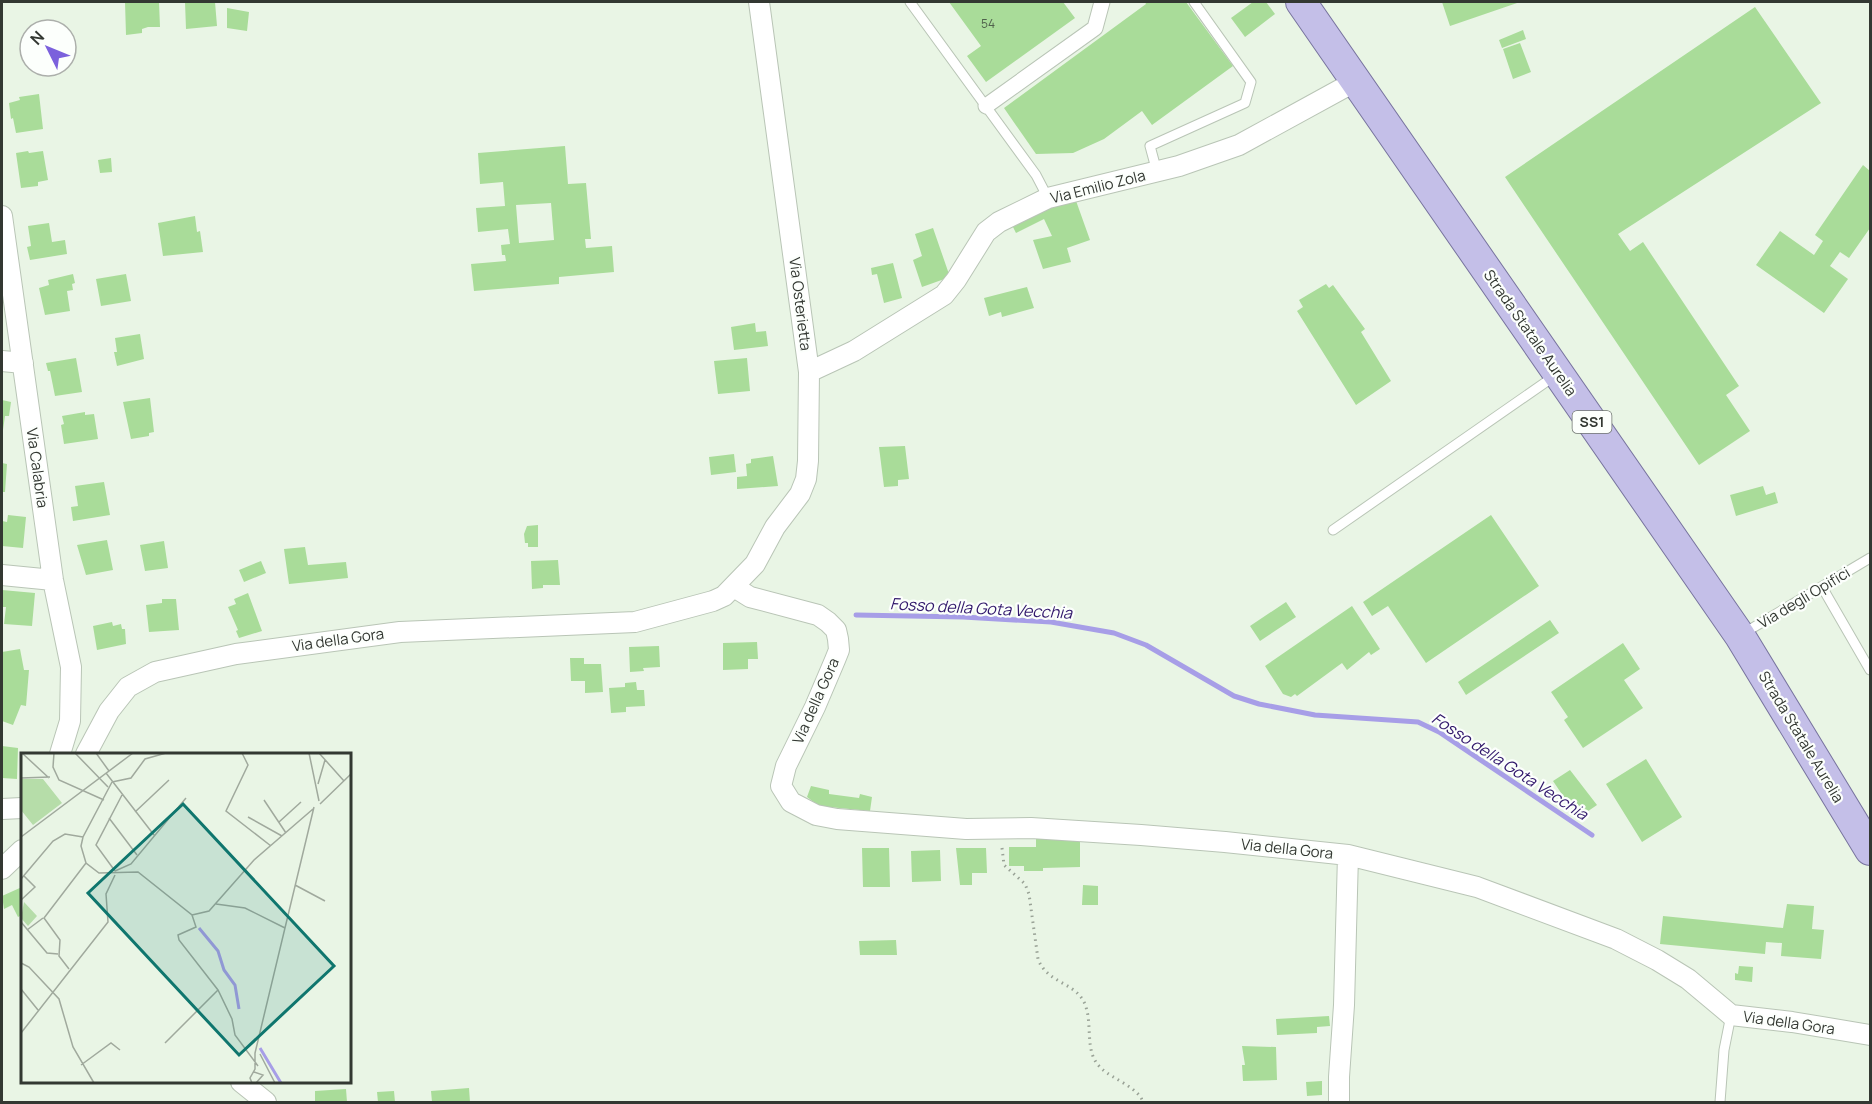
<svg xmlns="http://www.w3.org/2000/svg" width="1872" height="1104" font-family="Manrope,sans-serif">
<rect width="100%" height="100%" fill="#e9f5e5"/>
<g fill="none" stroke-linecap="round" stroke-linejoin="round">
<path stroke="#a79ee7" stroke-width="5" d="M 856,615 L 963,617 L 1051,622 L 1114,633 L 1146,645 L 1234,696 L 1259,704 L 1315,715 L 1418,722 L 1439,732 L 1592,835"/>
</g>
<path fill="#a9dc99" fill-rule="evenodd" d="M 125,2 L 159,2 L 160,27 L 148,27 L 142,29 L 142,33 L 126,35 Z
M 185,2 L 215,2 L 217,26 L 186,29 Z
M 949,2 L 1063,2 L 1075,18 L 986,82 L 967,56 L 981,46 Z
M 1145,2 L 1186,2 L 1233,66 L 1152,125 L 1142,111 L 1104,139 L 1073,153 L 1036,154 L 1004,108 L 1146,4 Z
M 1253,2 L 1266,2 L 1275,14 L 1245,37 L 1231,18 Z
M 1442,2 L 1520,2 L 1450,26 Z
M 1755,7 L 1821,103 L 1618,234 L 1630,251 L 1643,242 L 1739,386 L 1726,395 L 1750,431 L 1699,465 L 1505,177 Z
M 227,8 L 249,12 L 247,31 L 227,28 Z
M 1523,30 L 1526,39 L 1502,48 L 1499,40 Z
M 1520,43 L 1531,72 L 1513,79 L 1503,49 Z
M 39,94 L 43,129 L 16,133 L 13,118 L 11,119 L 9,103 L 20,100 L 19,97 Z
M 565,146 L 568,184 L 586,183 L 591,239 L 585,239 L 586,248 L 612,246 L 614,272 L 559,277 L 559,284 L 474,291 L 471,264 L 506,261 L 505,255 L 502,255 L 501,245 L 510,244 L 508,229 L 478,232 L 476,208 L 505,206 L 503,182 L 480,184 L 478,153 ZM 551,203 L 554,240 L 519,243 L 516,205 Z
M 28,151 L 29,153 L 43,151 L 48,180 L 38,182 L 38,186 L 21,188 L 16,153 Z
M 111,158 L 112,172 L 100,173 L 98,160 Z
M 1863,165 L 1870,171 L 1870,228 L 1849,258 L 1840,252 L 1830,266 L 1848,279 L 1824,313 L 1756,265 L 1780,231 L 1814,255 L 1823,241 L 1815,235 Z
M 1075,198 L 1090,240 L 1067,248 L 1071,262 L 1043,269 L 1033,240 L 1052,236 L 1044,219 L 1016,233 L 1010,221 Z
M 195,216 L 197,232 L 200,231 L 203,252 L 163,256 L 158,223 Z
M 49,223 L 52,242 L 65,240 L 67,254 L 30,260 L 27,247 L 31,246 L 28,226 Z
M 933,228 L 950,277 L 922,287 L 913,260 L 922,256 L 915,234 Z
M 893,263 L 902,298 L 884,303 L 877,274 L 872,275 L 871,268 Z
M 73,274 L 75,283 L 72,284 L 73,290 L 67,291 L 70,311 L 45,315 L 39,288 L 49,285 L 48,280 Z
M 126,274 L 131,301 L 101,306 L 96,279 Z
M 1326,284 L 1329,288 L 1333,285 L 1365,329 L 1361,332 L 1391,381 L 1356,405 L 1297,311 L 1303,307 L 1299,300 Z
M 1027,287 L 1034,308 L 1002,317 L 1001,312 L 989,316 L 984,298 Z
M 755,323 L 756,332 L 766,331 L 768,346 L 734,350 L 731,327 Z
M 140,334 L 144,359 L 117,366 L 114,352 L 117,352 L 115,338 Z
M 76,358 L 82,392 L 55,396 L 50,371 L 48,371 L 46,363 Z
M 747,358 L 750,391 L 718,394 L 714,361 Z
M 150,398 L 154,432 L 149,433 L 149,436 L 131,439 L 123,402 Z
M 2,400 L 11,402 L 9,416 L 5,416 L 3,430 Z
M 85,412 L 85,415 L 94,414 L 98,439 L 64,444 L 61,425 L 64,424 L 62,416 Z
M 905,446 L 909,479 L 898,480 L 898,486 L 884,487 L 879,447 Z
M 734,454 L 736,472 L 711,475 L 709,457 Z
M 773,456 L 778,486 L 737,489 L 737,477 L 747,476 L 746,464 L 751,463 L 751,459 Z
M 2,463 L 7,464 L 5,492 L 2,492 Z
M 104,482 L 110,515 L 73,521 L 71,507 L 78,506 L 75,486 Z
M 1763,486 L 1766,495 L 1775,492 L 1778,503 L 1736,516 L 1730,495 Z
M 8,515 L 26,517 L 23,548 L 2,546 L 2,521 L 7,522 Z
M 1491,515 L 1539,586 L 1426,663 L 1388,606 L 1372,616 L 1363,602 Z
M 538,525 L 538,547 L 528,547 L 528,543 L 525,543 L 524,534 L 527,526 Z
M 107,540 L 113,570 L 86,575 L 77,545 Z
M 164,541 L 168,568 L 145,571 L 140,545 Z
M 305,547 L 308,565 L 346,562 L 348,578 L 289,584 L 284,549 Z
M 558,560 L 560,585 L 543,585 L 543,588 L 532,589 L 531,561 Z
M 261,561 L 266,573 L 244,582 L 239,570 Z
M 2,590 L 35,593 L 32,626 L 4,624 L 6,607 L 2,607 Z
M 248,593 L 262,631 L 239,638 L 236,631 L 238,630 L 228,607 L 236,604 L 234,599 Z
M 162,599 L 176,599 L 179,630 L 149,632 L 146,605 L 162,603 Z
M 1286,602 L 1296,617 L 1260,641 L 1250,626 Z
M 1352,606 L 1380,649 L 1371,655 L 1369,652 L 1347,670 L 1342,663 L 1297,696 L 1295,694 L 1291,697 L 1283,694 L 1265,666 Z
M 1550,620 L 1559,633 L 1466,695 L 1458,682 Z
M 112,622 L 113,626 L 121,624 L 122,629 L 125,629 L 126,644 L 97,650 L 93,626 Z
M 757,642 L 758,659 L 748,659 L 748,669 L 723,670 L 723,643 Z
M 1623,643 L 1640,669 L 1624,680 L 1643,708 L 1583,748 L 1564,720 L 1568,717 L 1551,692 Z
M 659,646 L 660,667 L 643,668 L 644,671 L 630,672 L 629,647 Z
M 20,649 L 24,670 L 29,670 L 26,706 L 21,705 L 13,725 L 2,721 L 2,652 Z
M 570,658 L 584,658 L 584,664 L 601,664 L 603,692 L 585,693 L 585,681 L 571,681 Z
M 636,682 L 637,690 L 644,690 L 645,706 L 626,707 L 626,712 L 611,713 L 609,688 L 625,687 L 625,683 Z
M 2,746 L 18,748 L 17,779 L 2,778 Z
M 1646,759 L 1682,817 L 1642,842 L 1606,784 Z
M 1570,770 L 1597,805 L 1578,818 L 1553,781 Z
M 811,786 L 829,790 L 829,794 L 859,798 L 860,794 L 872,797 L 870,811 L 819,806 L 807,797 Z
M 1036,837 L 1080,839 L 1080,867 L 1043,868 L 1043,871 L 1024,871 L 1024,866 L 1009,866 L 1009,847 L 1036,847 Z
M 862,848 L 889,848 L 890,887 L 863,887 Z
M 956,848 L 986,848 L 987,873 L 972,873 L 972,885 L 960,885 Z
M 940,850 L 941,881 L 912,882 L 911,851 Z
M 1083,885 L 1098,886 L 1098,905 L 1082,905 Z
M 22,887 L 22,915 L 18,917 L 12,905 L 4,909 L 2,896 Z
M 1787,904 L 1814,906 L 1812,929 L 1824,930 L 1821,959 L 1781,956 L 1782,943 L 1766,942 L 1765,954 L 1660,944 L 1663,916 L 1783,928 Z
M 896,940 L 897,955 L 860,955 L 859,941 Z
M 1739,966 L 1753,967 L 1752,982 L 1735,980 L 1735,973 L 1738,974 Z
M 1329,1016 L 1330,1026 L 1317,1027 L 1317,1033 L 1277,1035 L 1276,1019 Z
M 1242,1046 L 1276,1047 L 1277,1080 L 1243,1081 L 1242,1065 L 1245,1065 Z
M 1322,1081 L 1322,1095 L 1307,1096 L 1306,1082 Z
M 469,1088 L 470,1102 L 432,1102 L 431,1091 Z
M 346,1089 L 347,1102 L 315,1102 L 315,1091 Z
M 394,1091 L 395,1102 L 378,1102 L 377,1092 Z"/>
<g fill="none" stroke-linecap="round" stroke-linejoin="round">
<g stroke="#b9c5b6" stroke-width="11">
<path id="service" d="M 910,2 L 1036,175 L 1048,198
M 1157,172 L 1150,146 L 1245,103 L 1251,82 L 1194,2
M 1333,530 L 1556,375
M 1822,587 L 1870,670
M 1744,633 L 1870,558
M 1720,1102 L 1724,1050 L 1731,1015"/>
</g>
<g stroke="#b9c5b6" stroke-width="17">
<path id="pedestrian" d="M 986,106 L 1095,28 L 1102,2"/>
</g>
<g stroke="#b9c5b6" stroke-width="22">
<path id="minor" d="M 2,216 L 53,580 L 71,667 L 70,721 L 60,754
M 2,361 L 23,363
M 809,372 L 854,351 L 944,295 L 956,280 L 986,232 L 999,222 L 1048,198 L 1179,166 L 1239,145 L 1356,81
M 2,575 L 53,580
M 734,587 L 750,597 L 818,615 L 828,622 L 836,630 L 838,639 L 839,650 L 835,660 L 815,707 L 786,766 L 781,786 L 791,802 L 816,815 L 837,819 L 966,829 L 1031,828 L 1141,835 L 1225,842 L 1348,855 L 1477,887 L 1616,939 L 1657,960 L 1688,979 L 1731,1015 L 1792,1022 L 1870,1035
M 86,754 L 109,711 L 128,687 L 155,672 L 236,654 L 400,632 L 635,622 L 713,601 L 724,596 L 755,564 L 775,527 L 800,494 L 806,479 L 808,461 L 809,372 L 759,2
M 2,809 L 22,808
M 2,869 L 22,850
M 241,1082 L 266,1102
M 1339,1102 L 1339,1077 L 1344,1005 L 1348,855"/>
</g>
<g stroke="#78749e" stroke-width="32">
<path id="primary" d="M 1301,2 L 1740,636 L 1870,850"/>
</g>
<path stroke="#99a296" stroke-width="3" stroke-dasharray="1.5 4.5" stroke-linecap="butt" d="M 1002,848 L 1004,865 L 1025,884 L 1029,894 L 1038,959 C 1047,983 1074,982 1084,1002 C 1094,1023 1083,1052 1101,1068 C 1112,1079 1138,1087 1143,1102"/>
<use href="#service" stroke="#fff" stroke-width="9"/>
<use href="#pedestrian" stroke="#fff" stroke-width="15"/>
<use href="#minor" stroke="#fff" stroke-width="20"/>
<use href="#primary" stroke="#c4bfe8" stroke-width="30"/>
</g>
<g text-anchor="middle" stroke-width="4.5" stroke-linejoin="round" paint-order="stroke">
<g font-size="12" fill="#50614c">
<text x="988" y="28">54</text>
</g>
<rect fill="#fcfffc" stroke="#6f746f" stroke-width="1.5" x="1572.5" y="411" width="39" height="22" rx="4.5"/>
<g font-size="14" font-weight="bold" fill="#333832">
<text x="1592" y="427">SS1</text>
</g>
<g font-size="15" fill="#333832" stroke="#fcfffc">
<text transform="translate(1098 187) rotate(-14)" y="5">Via Emilio Zola</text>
<text transform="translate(800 304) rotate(83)" y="5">Via Osterietta</text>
<text transform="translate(1530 333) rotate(55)" y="5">Strada Statale Aurelia</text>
<text transform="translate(37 468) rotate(82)" y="5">Via Calabria</text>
<text transform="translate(1804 598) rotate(-31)" y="5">Via degli Opifici</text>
<text transform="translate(338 640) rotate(-8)" y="5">Via della Gora</text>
<text transform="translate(816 701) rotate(-66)" y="5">Via della Gora</text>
<text transform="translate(1801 737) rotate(59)" y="5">Strada Statale Aurelia</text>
<text transform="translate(1287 849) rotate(6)" y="5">Via della Gora</text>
<text transform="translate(1789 1023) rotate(8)" y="5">Via della Gora</text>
</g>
<g font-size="16" font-style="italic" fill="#30176b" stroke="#fcfffc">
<text transform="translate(981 608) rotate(3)" y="6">Fosso della Gota Vecchia</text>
<text transform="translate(1510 766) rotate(33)" y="6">Fosso della Gota Vecchia</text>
</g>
</g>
<g transform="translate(21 753)">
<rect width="330" height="330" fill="#e9f5e5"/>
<path d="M 0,26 L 22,26 L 41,50 L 12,72 L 0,57 ZM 3,149 L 16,163 L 7,173 L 0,165 Z" fill="#b6dda9"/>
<path fill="none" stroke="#a79ee7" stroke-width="3" d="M 178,175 L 197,198 L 203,217 L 214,232 L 218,256M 239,295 L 260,330"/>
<path fill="none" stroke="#a0a99d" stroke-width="1.5" d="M 1,0 L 28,25M 33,0 L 32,14 L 38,27 L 83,47M 54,0 L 87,34M 75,0 L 88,18M 221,0 L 227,12 L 205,58 L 250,93M 288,0 L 298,48M 298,0 L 323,28M 85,20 L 133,82M 0,25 L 29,24M 91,29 L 62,84 L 60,93 L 65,110 L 78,120 L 117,119 L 171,162 L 175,174 L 157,182 L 158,187 L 197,237 L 211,266 L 214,282 L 237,313M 91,29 L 110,25 L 124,6 L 145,0M 297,31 L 304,7M 243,47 L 265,80M 299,51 L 330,21M 114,59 L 148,27M 227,64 L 261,83M 88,65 L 116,102M 258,69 L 280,49M 0,84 L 112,0M 94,118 L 110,111 L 165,45M 94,118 L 75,92 L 101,42M 0,126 L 32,88 L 44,81 L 62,84M 274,132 L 304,148M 0,147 L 14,134 L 3,123M 195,151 L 224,155 L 264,175M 171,162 L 188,158 L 233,107 L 292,56M 0,169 L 26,200 L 37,201M 6,177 L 22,165M 0,210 L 8,214 L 38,246 L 52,294 L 73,330M 48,216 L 38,203 L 39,187 L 23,165 L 65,110M 0,236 L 17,257M 0,280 L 87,169 L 85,141 L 94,122M 144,290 L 197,237M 239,301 L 254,330M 60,312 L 90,290 L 99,297M 233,319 L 242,322 L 235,330M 231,330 L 229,325 L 234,316 L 234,300 L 293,54"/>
<path fill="#0f766e" fill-opacity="0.15" stroke="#0f766e" stroke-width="3" d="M 162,51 L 313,213 L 218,302 L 67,140 Z"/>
<rect width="330" height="330" fill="none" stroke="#333832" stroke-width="3"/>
</g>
<rect width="1872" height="1104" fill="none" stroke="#333832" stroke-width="6"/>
<g transform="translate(48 48) rotate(313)"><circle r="28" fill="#fcfffc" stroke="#acafab" stroke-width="1.5"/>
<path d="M0-4.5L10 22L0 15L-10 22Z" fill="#7b61dc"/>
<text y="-9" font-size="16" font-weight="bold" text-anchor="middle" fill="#333832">N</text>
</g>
</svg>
